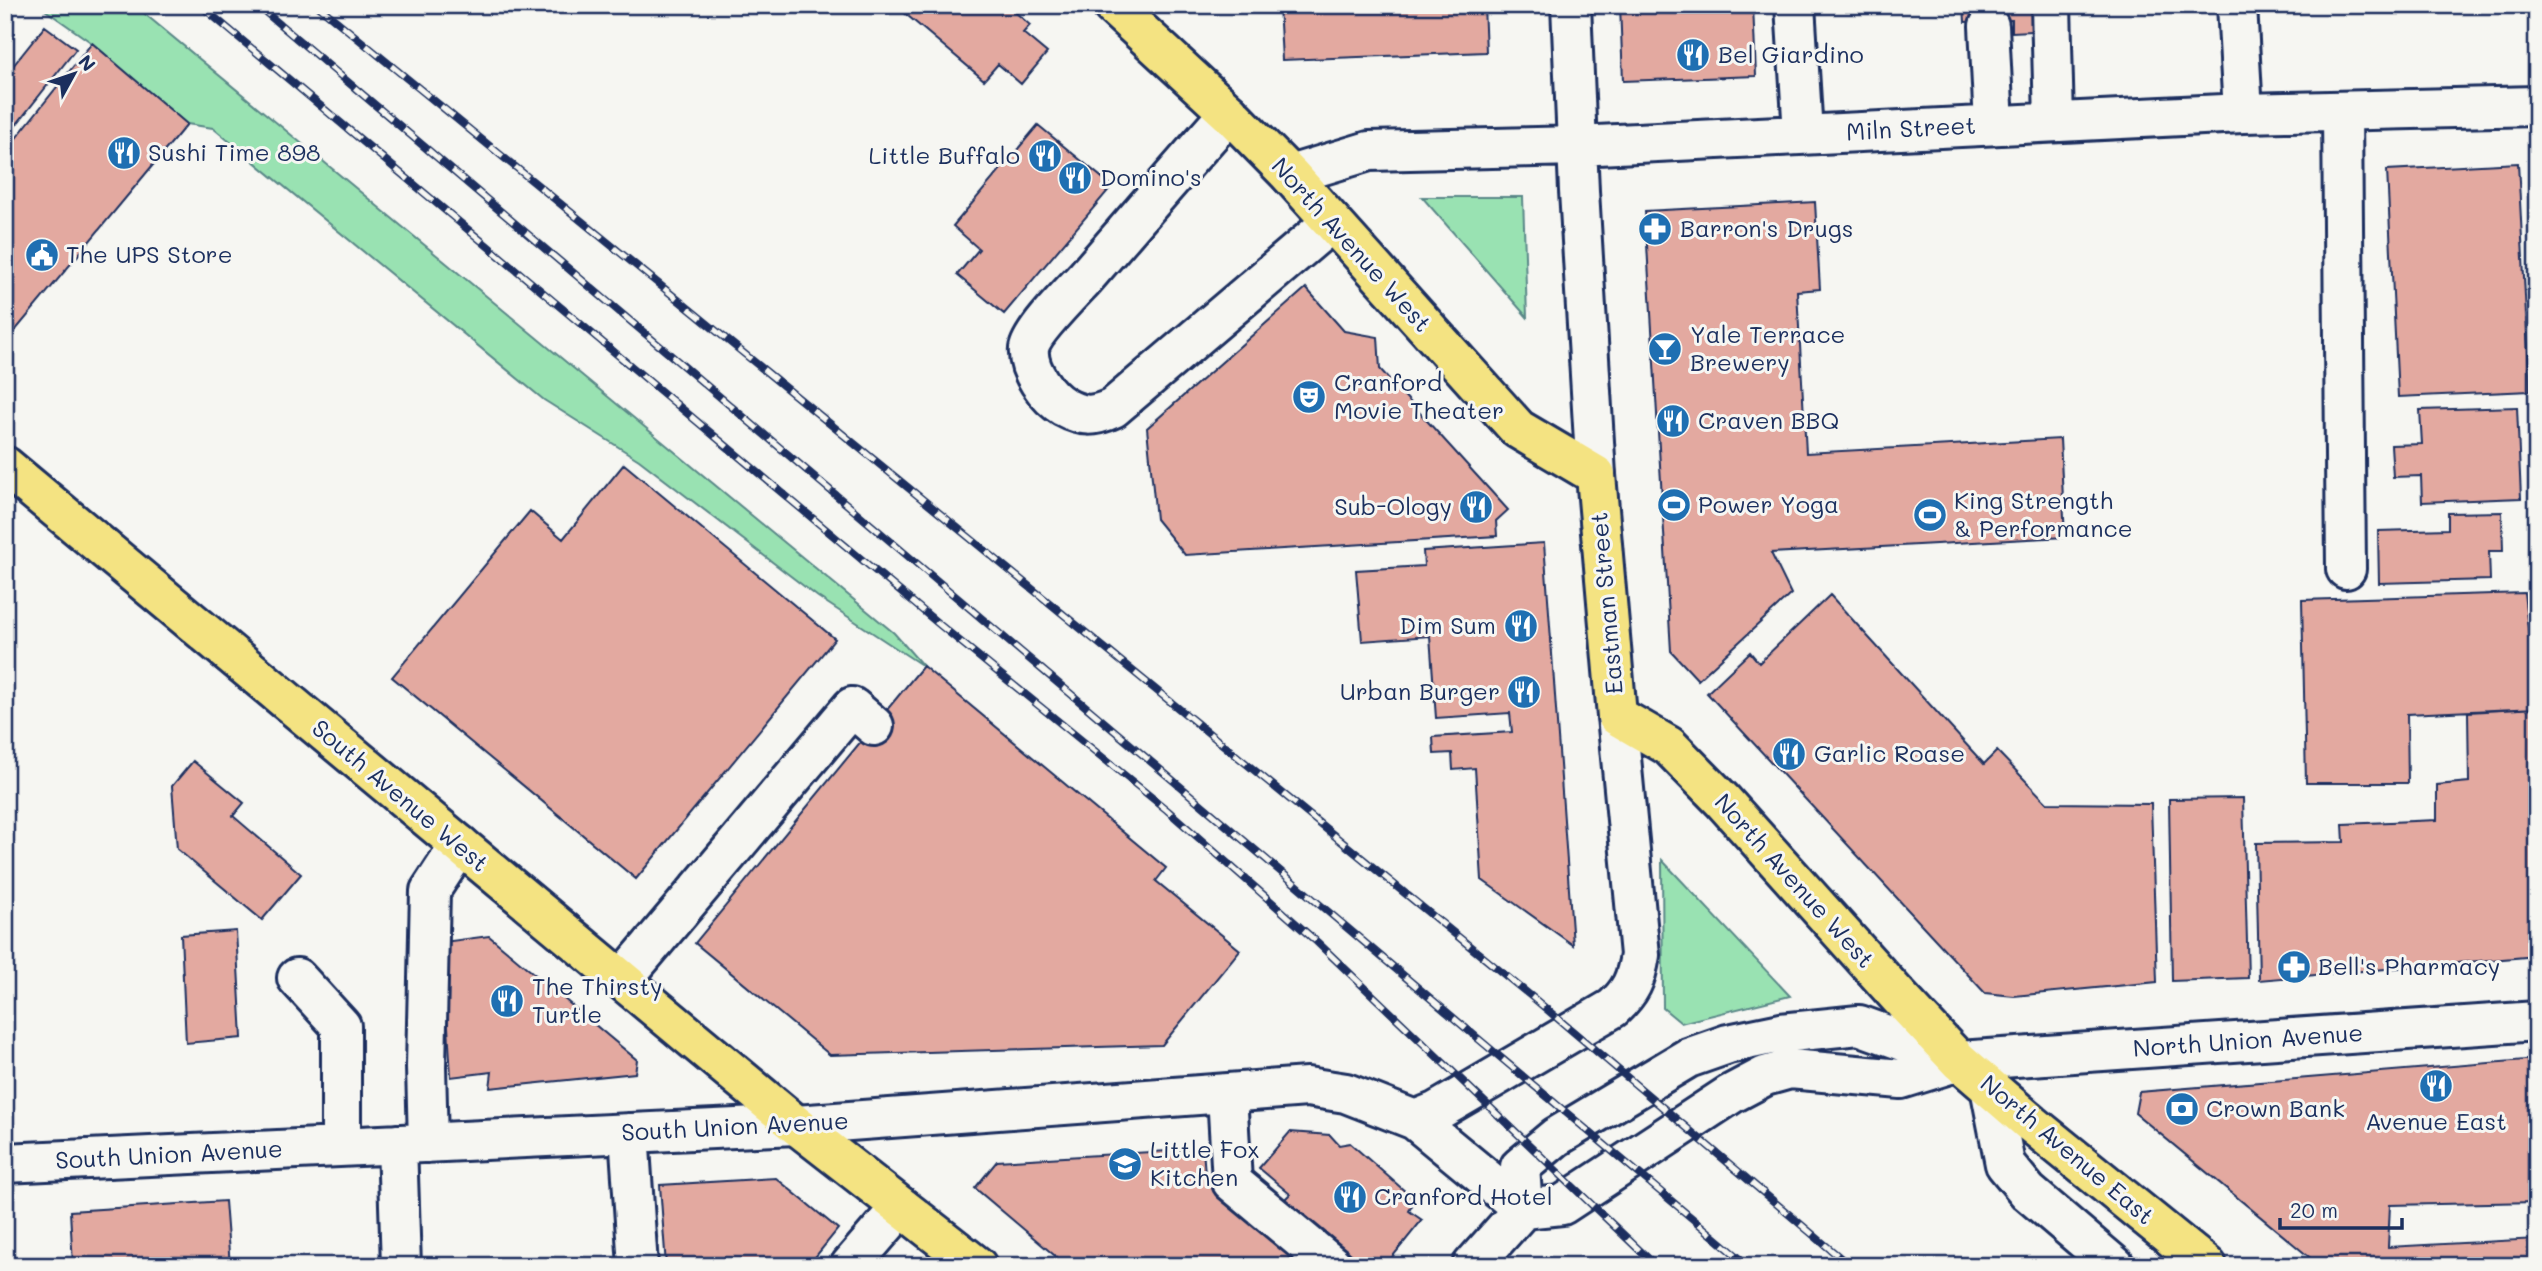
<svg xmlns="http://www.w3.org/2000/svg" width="2542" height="1271" font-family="Mali,sans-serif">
<rect width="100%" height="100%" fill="#f6f6f2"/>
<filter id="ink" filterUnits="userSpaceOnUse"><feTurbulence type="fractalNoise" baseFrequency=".0143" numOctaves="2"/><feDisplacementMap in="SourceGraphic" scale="14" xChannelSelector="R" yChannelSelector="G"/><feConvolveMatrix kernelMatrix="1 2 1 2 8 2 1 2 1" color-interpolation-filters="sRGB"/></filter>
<g filter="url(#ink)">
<path fill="#99e2b2" stroke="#5a8888" stroke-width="2" d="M 38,5 L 134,5 L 894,633 L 923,666 L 818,597 L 639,460 L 544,400 L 213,128 L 187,124 L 92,43 Z
M 1422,197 L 1523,197 L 1527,317 Z
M 1662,860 L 1790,996 L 1681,1023 L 1663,1008 Z"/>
<path fill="#e3a9a0" stroke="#1b2f5e" stroke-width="2" d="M 895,5 L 1007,5 L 1030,25 L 1023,33 L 1047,53 L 1021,84 L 998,64 L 984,80 Z
M 1279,5 L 1484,5 L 1486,52 L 1282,60 Z
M 1620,5 L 1753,5 L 1756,76 L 1623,81 Z
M 1964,5 L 2049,5 L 2050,30 L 2012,32 L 2012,20 L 1965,22 Z
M 45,26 L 76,49 L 5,139 L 5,76 Z
M 92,43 L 187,124 L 5,343 L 5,152 Z
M 1038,125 L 1112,186 L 1004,314 L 957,275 L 979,249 L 953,226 Z
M 2518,163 L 2530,391 L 2398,397 L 2387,170 Z
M 1815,202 L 1820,289 L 1797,291 L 1806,453 L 2060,439 L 2065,537 L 1771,553 L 1791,594 L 1698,680 L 1671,651 L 1645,211 Z
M 1306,288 L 1344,331 L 1378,337 L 1380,369 L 1508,510 L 1496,521 L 1497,536 L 1185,555 L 1156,519 L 1147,428 Z
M 2517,407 L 2521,498 L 2422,502 L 2421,476 L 2393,477 L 2391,445 L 2422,444 L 2420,410 Z
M 624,464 L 835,639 L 636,879 L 392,677 L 530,511 L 563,539 Z
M 2502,512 L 2503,551 L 2489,551 L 2490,580 L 2379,583 L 2378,531 L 2448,529 L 2448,513 Z
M 1544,543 L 1573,945 L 1482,880 L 1475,768 L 1453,770 L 1452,753 L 1434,754 L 1433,737 L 1512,732 L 1510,713 L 1436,718 L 1430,636 L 1362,641 L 1356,570 L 1424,566 L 1423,551 Z
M 2524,593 L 2537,708 L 2407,714 L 2408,783 L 2306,783 L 2302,600 Z
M 1830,595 L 1984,764 L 1997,751 L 2047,803 L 2151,804 L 2157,982 L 2014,996 L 1985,993 L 1707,693 L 1750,652 L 1759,663 Z
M 923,666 L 1166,868 L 1156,881 L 1240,950 L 1162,1045 L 830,1055 L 695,943 Z
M 2537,708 L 2537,956 L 2259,980 L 2256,843 L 2344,842 L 2343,824 L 2437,820 L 2437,785 L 2469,782 L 2468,712 Z
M 193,761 L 244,803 L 233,816 L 301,874 L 262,920 L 177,849 L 172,786 Z
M 2243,798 L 2248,978 L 2172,981 L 2169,799 Z
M 236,931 L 242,1038 L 186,1043 L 181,935 Z
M 489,936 L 637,1060 L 635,1073 L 490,1088 L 492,1072 L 451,1077 L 443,942 Z
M 2537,1059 L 2537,1202 L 2390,1205 L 2388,1247 L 2537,1239 L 2537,1266 L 2320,1266 L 2135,1113 L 2139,1092 Z
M 1290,1132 L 1330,1135 L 1339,1145 L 1350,1143 L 1415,1200 L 1409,1211 L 1422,1220 L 1385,1266 L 1366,1266 L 1284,1200 L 1290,1194 L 1259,1168 Z
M 1203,1149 L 1205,1174 L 1316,1266 L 1067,1266 L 975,1188 L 997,1161 Z
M 776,1178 L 838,1229 L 808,1266 L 666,1266 L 660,1185 Z
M 225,1201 L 230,1266 L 73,1266 L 70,1211 Z"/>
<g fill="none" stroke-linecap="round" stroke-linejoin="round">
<g stroke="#1b2f5e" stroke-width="44">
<path id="minor" d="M 1571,5 L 1579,191 L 1596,475
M 1795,5 L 1803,134
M 2051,5 L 2054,122
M 2237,5 L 2243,113
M 1989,26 L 1994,125
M 2342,111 L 2346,569
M 1229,113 C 1180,168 1133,223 1085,278 C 1072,292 1031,333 1029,349 C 1027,370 1047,397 1064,407 C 1082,417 1094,417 1113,408 L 1332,222
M 1290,175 L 1369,151 L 1577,146 L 2243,113 L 2537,106
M 297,978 L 341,1026 L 341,1147
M 622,980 L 852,707 L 874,726
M 1990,1087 L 2005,1164 L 2028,1192 L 2115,1266
M 1227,1094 L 1232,1182 L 1333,1266
M 1415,1120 L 1437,1111 L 1613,1008 C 1631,991 1636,980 1640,955 L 1617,716
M 629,1133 L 638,1266
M 428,1143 L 426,1067 L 430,891 L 460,845
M 397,1144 L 401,1266
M 5,1163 L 796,1125 L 1307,1087 L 1346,1093 L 1415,1120 L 1523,1209
M 1523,1209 L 1562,1205 L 1731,1094 L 1765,1076 L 1790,1069 L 1901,1079 L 1959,1061 L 2537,1021
M 1523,1209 L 1520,1167 L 1556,1137 L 1688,1058 L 1728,1044 L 1781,1033 L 1859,1025 L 1959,1061
M 850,1266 L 901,1207
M 1472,1266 L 1523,1209"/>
</g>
<g stroke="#1b2f5e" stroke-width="44">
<path id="major" d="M 1112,5 L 1229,113 L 1290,175 L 1518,429 L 1596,475 L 1617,716 L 1669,746 L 1723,801 L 1899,997 L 1959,1061 L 2032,1124 L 2207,1266
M 5,466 L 796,1125 L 977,1266"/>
</g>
<use href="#minor" stroke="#f6f6f2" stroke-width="38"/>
<use href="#major" stroke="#f4e382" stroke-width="38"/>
<g stroke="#1b2f5e" stroke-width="8">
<path id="rail" d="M 200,5 L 940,625 L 1167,810 L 1317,942 L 1656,1266
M 257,5 L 1475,1036 L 1749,1266
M 317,5 L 1537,1001 L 1850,1266"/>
</g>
<use href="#rail" stroke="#f6f6f2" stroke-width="5" stroke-dasharray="16" stroke-linecap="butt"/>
</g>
</g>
<defs>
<g id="restaurant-disc" transform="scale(1.75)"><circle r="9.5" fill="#1f6fb2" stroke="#f6f6f2"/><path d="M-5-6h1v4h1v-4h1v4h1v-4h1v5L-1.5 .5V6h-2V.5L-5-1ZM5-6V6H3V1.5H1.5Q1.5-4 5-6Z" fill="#fff"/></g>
<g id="pharmacy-disc" transform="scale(1.75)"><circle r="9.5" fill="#1f6fb2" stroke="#f6f6f2"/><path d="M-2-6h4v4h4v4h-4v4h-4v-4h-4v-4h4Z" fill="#fff"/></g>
<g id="civic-disc" transform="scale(1.75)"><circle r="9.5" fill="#1f6fb2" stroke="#f6f6f2"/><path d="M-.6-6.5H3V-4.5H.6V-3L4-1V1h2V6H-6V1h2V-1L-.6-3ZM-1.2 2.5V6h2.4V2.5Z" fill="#fff"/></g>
<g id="bar-disc" transform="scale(1.75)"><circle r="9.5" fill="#1f6fb2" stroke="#f6f6f2"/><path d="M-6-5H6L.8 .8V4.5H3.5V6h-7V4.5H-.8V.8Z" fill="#fff"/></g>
<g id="theatre-disc" transform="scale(1.75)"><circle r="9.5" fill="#1f6fb2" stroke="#f6f6f2"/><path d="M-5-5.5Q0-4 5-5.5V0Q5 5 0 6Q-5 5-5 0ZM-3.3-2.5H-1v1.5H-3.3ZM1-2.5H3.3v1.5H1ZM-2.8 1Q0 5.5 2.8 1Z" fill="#fff"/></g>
<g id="stadium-disc" transform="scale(1.75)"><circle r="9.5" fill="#1f6fb2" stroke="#f6f6f2"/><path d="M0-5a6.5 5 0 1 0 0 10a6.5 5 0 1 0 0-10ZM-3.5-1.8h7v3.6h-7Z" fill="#fff"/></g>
<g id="bank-disc" transform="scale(1.75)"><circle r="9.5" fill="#1f6fb2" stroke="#f6f6f2"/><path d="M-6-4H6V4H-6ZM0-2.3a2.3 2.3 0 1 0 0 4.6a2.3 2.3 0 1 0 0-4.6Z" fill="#fff"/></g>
<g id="school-disc" transform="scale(1.75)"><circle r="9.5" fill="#1f6fb2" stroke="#f6f6f2"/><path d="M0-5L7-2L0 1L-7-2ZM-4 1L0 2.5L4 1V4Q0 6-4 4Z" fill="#fff"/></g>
</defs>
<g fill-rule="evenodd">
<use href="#restaurant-disc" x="1693" y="55"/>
<use href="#restaurant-disc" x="124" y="153"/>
<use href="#restaurant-disc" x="1045" y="156"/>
<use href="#restaurant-disc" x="1075" y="178"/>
<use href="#pharmacy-disc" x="1655" y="229"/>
<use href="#civic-disc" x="42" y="255"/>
<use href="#bar-disc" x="1665" y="349"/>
<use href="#theatre-disc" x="1309" y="397"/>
<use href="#restaurant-disc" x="1673" y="421"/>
<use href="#stadium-disc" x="1674" y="505"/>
<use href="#restaurant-disc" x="1476" y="507"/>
<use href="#stadium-disc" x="1930" y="515"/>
<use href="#restaurant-disc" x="1521" y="626"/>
<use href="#restaurant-disc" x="1524" y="692"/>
<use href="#restaurant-disc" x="1789" y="754"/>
<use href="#pharmacy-disc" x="2294" y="967"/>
<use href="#restaurant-disc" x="507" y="1001"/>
<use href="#restaurant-disc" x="2436" y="1086"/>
<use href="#bank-disc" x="2182" y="1109"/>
<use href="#school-disc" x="1125" y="1164"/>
<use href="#restaurant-disc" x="1350" y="1197"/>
</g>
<g text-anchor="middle" stroke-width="6" stroke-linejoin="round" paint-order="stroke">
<g font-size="24" fill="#1b2f5e" stroke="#f6f6f2" text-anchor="start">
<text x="1718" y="63">Bel Giardino</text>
<text x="148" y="161">Sushi Time 898</text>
<text x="1020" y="164" text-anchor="end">Little Buffalo</text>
<text x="1100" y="186">Domino's</text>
<text x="1680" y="237">Barron's Drugs</text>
<text x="66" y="263">The UPS Store</text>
<text x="1690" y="343">Yale Terrace<tspan x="1690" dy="28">Brewery</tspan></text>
<text x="1334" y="391">Cranford<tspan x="1334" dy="28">Movie Theater</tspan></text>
<text x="1698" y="429">Craven BBQ</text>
<text x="1954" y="509">King Strength<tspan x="1954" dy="28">&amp; Performance</tspan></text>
<text x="1698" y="513">Power Yoga</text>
<text x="1452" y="515" text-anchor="end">Sub-Ology</text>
<text x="1496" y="634" text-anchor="end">Dim Sum</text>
<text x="1500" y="700" text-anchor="end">Urban Burger</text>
<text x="1814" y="762">Garlic Roase</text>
<text x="2318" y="975">Bell's Pharmacy</text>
<text x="532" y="995">The Thirsty<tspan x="532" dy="28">Turtle</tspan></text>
<text x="2206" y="1117">Crown Bank</text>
<text x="2436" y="1130" text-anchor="middle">Avenue East</text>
<text x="1150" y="1158">Little Fox<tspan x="1150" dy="28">Kitchen</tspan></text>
<text x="1374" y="1205">Cranford Hotel</text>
</g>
<g font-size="24" fill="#1b2f5e" stroke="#f6f6f2">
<text transform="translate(1911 129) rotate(-3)" y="8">Miln Street</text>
<text transform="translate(1351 245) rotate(48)" y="8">North Avenue West</text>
<text transform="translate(1607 603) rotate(-95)" y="8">Eastman Street</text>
<text transform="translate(400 796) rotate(40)" y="8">South Avenue West</text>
<text transform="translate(1794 881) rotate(48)" y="8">North Avenue West</text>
<text transform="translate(2248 1041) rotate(-4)" y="8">North Union Avenue</text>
<text transform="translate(735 1127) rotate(-3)" y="8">South Union Avenue</text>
<text transform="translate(2067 1150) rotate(40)" y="8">North Avenue East</text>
<text transform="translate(169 1155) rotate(-3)" y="8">South Union Avenue</text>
</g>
</g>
<rect width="2542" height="1271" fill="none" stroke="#f6f6f2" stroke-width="28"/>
<rect x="14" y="14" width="2514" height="1243" fill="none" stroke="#1b2f5e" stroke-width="2.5" filter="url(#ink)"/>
<g transform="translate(74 74) rotate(50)" stroke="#f6f6f2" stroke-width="5" paint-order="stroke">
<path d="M0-5L12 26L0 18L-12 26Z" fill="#1b2f5e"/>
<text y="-10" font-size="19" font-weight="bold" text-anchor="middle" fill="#1b2f5e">N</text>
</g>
<path d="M2280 1218v10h122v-10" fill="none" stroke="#1b2f5e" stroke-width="3.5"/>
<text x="2290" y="1218" font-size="21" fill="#1b2f5e" stroke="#f6f6f2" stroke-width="5" paint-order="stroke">20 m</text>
</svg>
